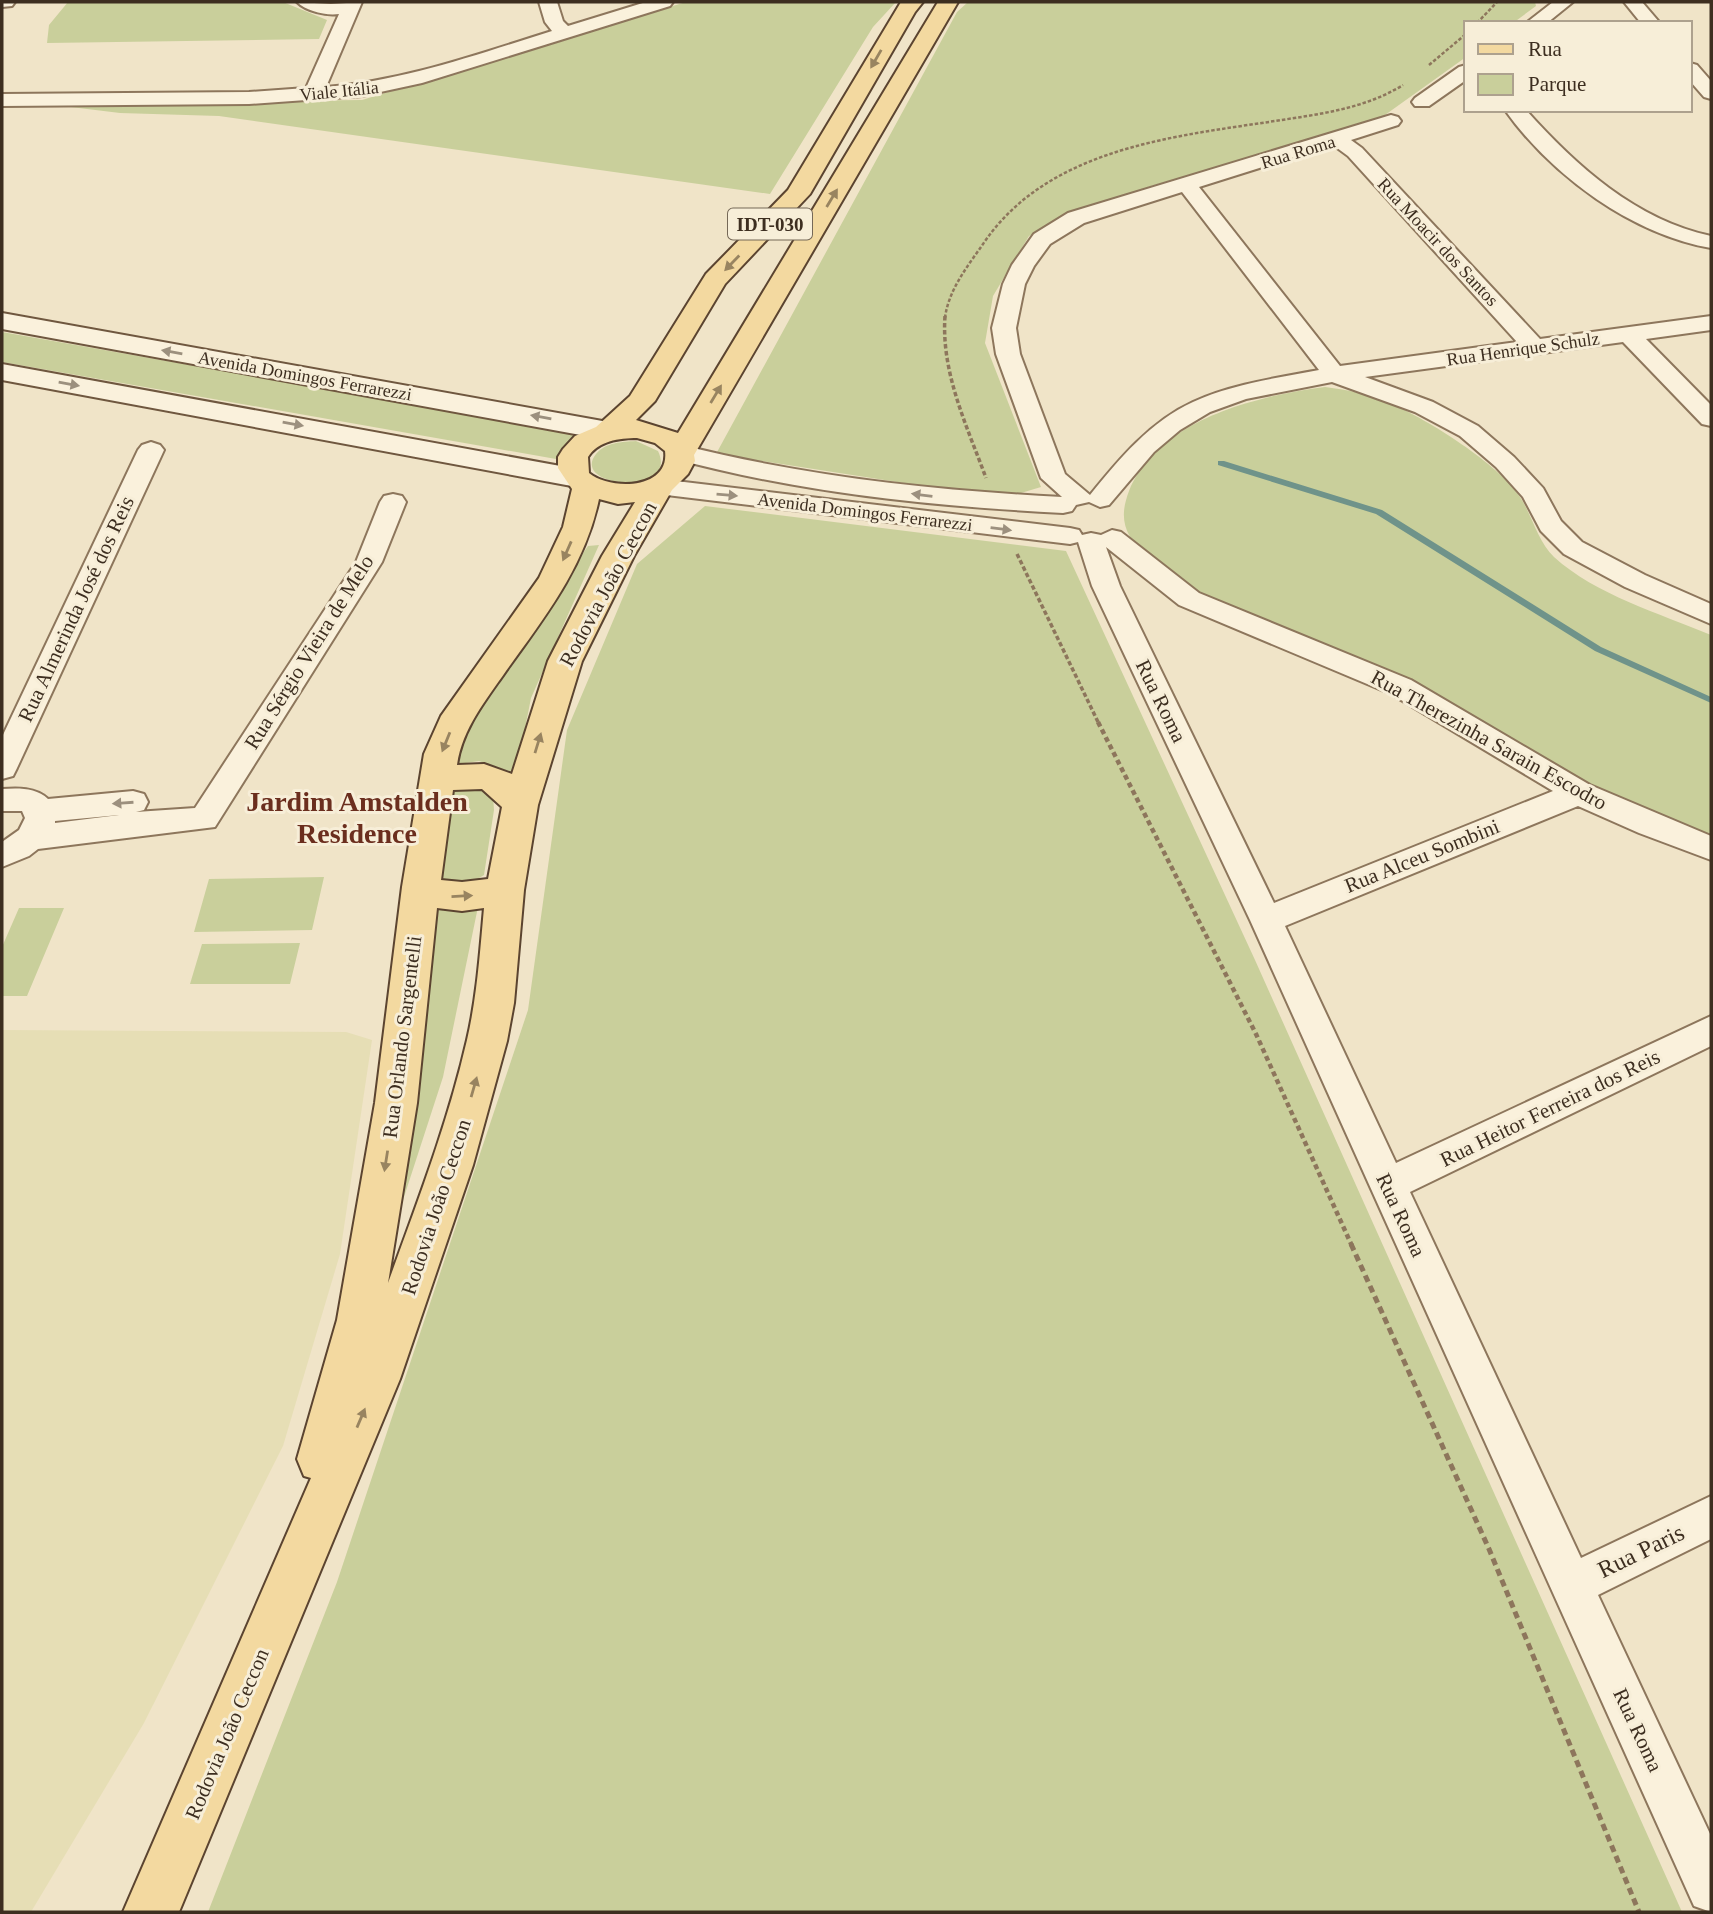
<svg xmlns="http://www.w3.org/2000/svg" width="1713" height="1914" font-family="Georgia,serif">
<rect width="100%" height="100%" fill="#f0e4c8"/>
<path fill="#e6deb5" d="M 2,1030 L 346,1032 L 372,1040 L 340,1254 L 283,1446 L 144,1723 L 31,1912 L 2,1912 Z"/>
<path fill="#c9cf9b" d="M 68,2 L 283,2 L 327,20 L 319,39 L 47,43 L 49,25 Z
M 686,2 L 896,2 L 873,27 L 770,194 L 219,116 L 120,113 L 46,104 L 362,100 Z
M 968,2 L 1535,2 L 1536,6 L 1513,23 L 1466,23 L 1466,57 L 1385,115 L 1340,132 L 1151,186 L 1069,214 L 1029,236 L 993,296 L 985,343 L 1041,487 L 1014,495 L 949,490 L 716,454 L 957,12 Z
M 2,332 L 576,433 L 556,459 L 2,362 Z
M 1325,387 C 1348,390 1370,394 1392,404 C 1428,420 1499,464 1520,497 C 1532,515 1538,542 1554,557 C 1596,595 1659,613 1711,635 L 1711,837 L 1655,816 L 1576,779 L 1196,592 C 1175,578 1143,559 1130,537 C 1121,521 1123,507 1129,491 C 1158,419 1257,396 1325,387 Z
M 636,441 L 658,451 C 680,497 569,488 596,454 C 606,442 622,442 636,441 Z
M 705,506 L 1066,551 L 1255,960 L 1682,1912 L 208,1912 L 337,1582 L 528,1010 L 567,730 L 637,564 Z
M 599,545 L 531,698 L 516,774 L 479,761 L 446,766 L 505,663 L 588,546 Z
M 482,786 L 493,796 L 494,810 L 484,875 L 466,886 L 442,881 L 440,859 L 445,797 L 457,788 Z
M 324,877 L 312,930 L 194,932 L 209,879 Z
M 479,902 L 443,1077 L 390,1240 L 424,1040 L 437,903 Z
M 19,908 L 64,908 L 27,996 L 2,996 L 2,947 Z
M 300,943 L 290,984 L 190,984 L 202,944 Z"/>
<g fill="none" stroke-linecap="round" stroke-linejoin="round">
<path fill="#6f938a" fill-rule="evenodd" d="M 1218,461 L 1224,461 L 1382,510 L 1601,647 L 1711,697 L 1711,703 L 1595,651 L 1376,514 L 1218,465 Z"/>
<g stroke="#8d765c" stroke-width="4">
<path id="street" d="M 2,2 L 15,2 L 12,6 L 2,7 Z
M 297,2 L 331,4 L 362,2 L 326,87 C 404,81 478,54 552,31 L 545,22 L 539,2 L 557,2 L 563,21 L 568,26 L 646,2 L 673,2 L 670,6 L 422,83 L 362,96 L 249,104 L 2,106 L 2,94 L 249,92 L 306,88 L 339,14 C 326,16 306,11 297,2 Z
M 1553,2 L 1573,2 L 1547,23 L 1526,23 Z
M 1624,2 L 1642,2 L 1660,23 L 1641,23 Z
M 1690,63 L 1697,65 L 1711,81 L 1711,99 L 1704,97 L 1690,81 Z
M 1466,65 L 1466,80 L 1429,106 L 1415,106 L 1412,102 L 1415,98 L 1459,67 Z
M 1505,110 L 1526,110 C 1576,166 1636,220 1711,236 L 1711,248 C 1632,234 1552,176 1505,110 Z
M 1391,115 L 1398,117 L 1401,121 L 1398,125 L 1351,140 L 1362,148 L 1540,339 L 1711,316 L 1711,330 L 1646,339 L 1711,405 L 1711,426 L 1702,424 L 1623,342 L 1365,377 L 1433,402 L 1478,426 L 1514,457 L 1543,488 L 1561,521 L 1582,542 L 1645,575 L 1711,604 L 1711,624 L 1625,587 L 1564,554 L 1541,531 L 1523,497 L 1496,467 L 1460,436 L 1415,412 L 1332,382 L 1246,399 L 1210,412 L 1180,430 L 1154,452 L 1109,505 L 1100,507 L 1089,502 L 1076,505 L 1072,511 L 1063,513 C 930,506 801,493 672,458 L 668,453 L 672,448 L 681,445 C 809,477 930,490 1062,497 L 1041,478 L 996,354 L 992,328 L 1003,284 L 1012,265 L 1034,234 L 1068,213 ZM 1333,145 L 1348,156 L 1517,342 L 1340,366 L 1199,187 ZM 1182,192 L 1319,370 C 1277,378 1232,384 1193,402 C 1151,421 1119,459 1090,495 L 1065,474 L 1020,354 L 1016,328 L 1025,284 L 1034,266 L 1050,244 L 1084,223 Z
M 151,442 L 160,445 L 164,450 L 17,768 L 13,776 L 2,779 L 2,737 L 138,450 L 142,445 Z
M 659,479 L 1070,528 L 1079,530 L 1082,535 L 1091,533 L 1101,535 L 1112,530 L 1121,532 L 1199,593 L 1411,680 L 1590,785 L 1711,836 L 1711,860 L 1639,833 L 1578,806 L 1285,926 L 1396,1163 L 1711,1016 L 1711,1046 L 1410,1192 L 1581,1558 L 1711,1496 L 1711,1539 L 1598,1595 L 1711,1836 L 1711,1912 L 1694,1906 L 1250,920 L 1092,586 L 1078,542 L 1070,544 L 650,493 L 646,487 L 650,481 ZM 1106,547 L 1179,605 L 1391,694 L 1553,791 L 1274,903 L 1120,586 Z
M 393,494 L 402,496 L 406,502 L 382,562 L 215,827 L 38,849 L 29,856 L 2,867 L 2,842 L 19,830 L 25,818 L 22,811 L 2,811 L 2,789 C 17,788 36,787 48,799 L 133,791 L 144,794 L 148,802 L 144,810 L 136,812 L 195,808 L 356,562 L 380,502 L 384,496 ZM 119,815 L 55,823 L 55,821 Z"/>
</g>
<g stroke="#6f573f" stroke-width="4">
<path id="secondary" d="M 2,313 L 608,422 L 618,425 L 622,431 L 618,437 L 608,440 L 2,329 Z
M 2,364 L 577,469 L 587,472 L 592,478 L 587,484 L 577,487 L 2,380 Z"/>
</g>
<g stroke="#5b4430" stroke-width="4">
<path id="primary" d="M 901,2 L 923,2 L 915,12 L 810,194 L 725,284 L 655,401 L 636,420 L 678,433 L 938,2 L 958,2 L 694,455 L 695,461 L 688,474 L 672,490 L 634,556 L 582,661 L 538,805 L 524,890 L 514,1003 L 507,1041 L 473,1165 L 400,1379 L 179,1912 L 123,1912 L 311,1478 L 304,1476 L 297,1459 L 337,1320 L 375,1103 L 402,887 L 424,754 L 441,716 L 539,578 L 563,527 L 572,489 L 558,468 L 558,457 L 563,449 L 575,436 L 596,427 L 630,396 L 706,274 L 788,190 ZM 637,438 L 655,443 L 665,451 C 670,489 611,491 589,473 L 588,457 C 598,441 619,438 637,438 ZM 599,499 L 618,504 L 635,502 L 602,556 L 548,661 L 512,774 L 484,764 L 457,765 C 462,729 486,700 506,671 C 545,617 585,566 599,499 ZM 482,789 L 502,807 L 488,879 L 462,882 L 441,880 L 453,790 ZM 437,908 L 462,911 L 484,908 C 480,952 477,997 467,1040 C 448,1123 417,1203 388,1283 L 417,1103 Z"/>
</g>
<path stroke="#8d765c" stroke-width="2.5" stroke-dasharray="3.5 2" stroke-linecap="butt" d="M 1477,23 L 1497,2
M 1429,65 L 1466,34
M 945,318 C 948,292 966,268 981,247 C 1045,149 1169,137 1275,121 C 1320,114 1364,109 1403,85"/>
<path stroke="#8d765c" stroke-width="3.5" stroke-dasharray="4.5 2.5" stroke-linecap="butt" d="M 945,316 C 941,373 967,426 986,478
M 1017,554 L 1099,724"/>
<path stroke="#8d765c" stroke-width="4.5" stroke-dasharray="5 3.5" stroke-linecap="butt" d="M 1098,722 L 1256,1034 L 1352,1246"/>
<path stroke="#8d765c" stroke-width="5" stroke-dasharray="7 4.5" stroke-linecap="butt" d="M 1351,1244 L 1489,1549 L 1639,1912"/>
<use href="#street" fill="#faf1dc" fill-rule="evenodd"/>
<use href="#secondary" fill="#faf1dc" fill-rule="evenodd"/>
<use href="#primary" fill="#f3d9a0" fill-rule="evenodd"/>
</g>
<defs><path id="oneway-solid" d="M-6-.8H1V-3.2L6.5 0L1 3.2V.8H-6Z" transform="scale(1.75)"/></defs>
<g fill="#988460">
<use href="#oneway-solid" transform="translate(876 59) rotate(120)"/>
<use href="#oneway-solid" transform="translate(832 198) rotate(-59)"/>
<use href="#oneway-solid" transform="translate(732 263) rotate(134)"/>
<use href="#oneway-solid" transform="translate(716 394) rotate(-59)"/>
<use href="#oneway-solid" transform="translate(567 551) rotate(114)"/>
<use href="#oneway-solid" transform="translate(446 742) rotate(112)"/>
<use href="#oneway-solid" transform="translate(538 743) rotate(-73)"/>
<use href="#oneway-solid" transform="translate(462 896) rotate(-3)"/>
<use href="#oneway-solid" transform="translate(474 1087) rotate(-74)"/>
<use href="#oneway-solid" transform="translate(386 1161) rotate(99)"/>
<use href="#oneway-solid" transform="translate(361 1418) rotate(-67)"/>
</g>
<g fill="#9c907e">
<use href="#oneway-solid" transform="translate(172 352) rotate(-170)"/>
<use href="#oneway-solid" transform="translate(69 384) rotate(10)"/>
<use href="#oneway-solid" transform="translate(541 417) rotate(-170)"/>
<use href="#oneway-solid" transform="translate(293 424) rotate(10)"/>
<use href="#oneway-solid" transform="translate(727 495) rotate(5)"/>
<use href="#oneway-solid" transform="translate(922 495) rotate(-173)"/>
<use href="#oneway-solid" transform="translate(1001 529) rotate(7)"/>
<use href="#oneway-solid" transform="translate(123 803) rotate(176)"/>
</g>
<g text-anchor="middle" stroke-width="6" stroke-linejoin="round" paint-order="stroke">
<g font-size="18" fill="#3d2e20" stroke="#f7eed8">
<text transform="translate(339 91) rotate(-6)" y="6">Viale Itália</text>
<text transform="translate(1298 152) rotate(-17)" y="6">Rua Roma</text>
<text transform="translate(1438 242) rotate(47)" y="6">Rua Moacir dos Santos</text>
<text transform="translate(1523 349) rotate(-8)" y="6">Rua Henrique Schulz</text>
<text transform="translate(305 376) rotate(10)" y="6">Avenida Domingos Ferrarezzi</text>
<text transform="translate(865 512) rotate(7)" y="6">Avenida Domingos Ferrarezzi</text>
</g>
<rect fill="#f7eed8" stroke="#756857" stroke-width="2" x="728" y="208.5" width="84" height="31" rx="5"/>
<g font-size="19" font-weight="bold" fill="#3d2e20">
<text x="770" y="231">IDT-030</text>
</g>
<g font-size="21" fill="#3d2e20" stroke="#f7eed8">
<text transform="translate(608 584) rotate(-62)" y="7">Rodovia João Ceccon</text>
<text transform="translate(76 609) rotate(-65)" y="7">Rua Almerinda José dos Reis</text>
<text transform="translate(309 652) rotate(-58)" y="7">Rua Sérgio Vieira de Melo</text>
<text transform="translate(1161 701) rotate(64)" y="7">Rua Roma</text>
<text transform="translate(1489 740) rotate(29)" y="7">Rua Therezinha Sarain Escodro</text>
<text transform="translate(1422 856) rotate(-22)" y="7">Rua Alceu Sombini</text>
<text transform="translate(402 1037) rotate(-83)" y="7">Rua Orlando Sargentelli</text>
<text transform="translate(1550 1108) rotate(-26)" y="7">Rua Heitor Ferreira dos Reis</text>
<text transform="translate(436 1207) rotate(-72)" y="7">Rodovia João Ceccon</text>
<text transform="translate(1401 1215) rotate(65)" y="7">Rua Roma</text>
<text transform="translate(1638 1730) rotate(65)" y="7">Rua Roma</text>
<text transform="translate(227 1734) rotate(-67)" y="7">Rodovia João Ceccon</text>
</g>
<g font-size="24" fill="#3d2e20" stroke="#f7eed8">
<text transform="translate(1641 1551) rotate(-26)" y="8">Rua Paris</text>
</g>
<g font-size="28" font-weight="bold" fill="#6b2e1e" stroke="#f7eed8">
<text x="357" y="811">Jardim Amstalden<tspan x="357" dy="32">Residence</tspan></text>
</g>
</g>
<rect width="1713" height="1914" fill="none" stroke="#3d2e20" stroke-width="7"/>
<rect x="1464" y="21" width="228" height="91" fill="#f7eed8" stroke="#ada18e" stroke-width="2"/>
<rect x="1478" y="44" width="35" height="10" fill="#f3d9a0" stroke="#ada18e" stroke-width="2"/>
<text x="1528" y="56" font-size="21" fill="#3d2e20">Rua</text>
<rect x="1478" y="74" width="35" height="21" fill="#c9cf9b" stroke="#ada18e" stroke-width="2"/>
<text x="1528" y="91" font-size="21" fill="#3d2e20">Parque</text>
</svg>
